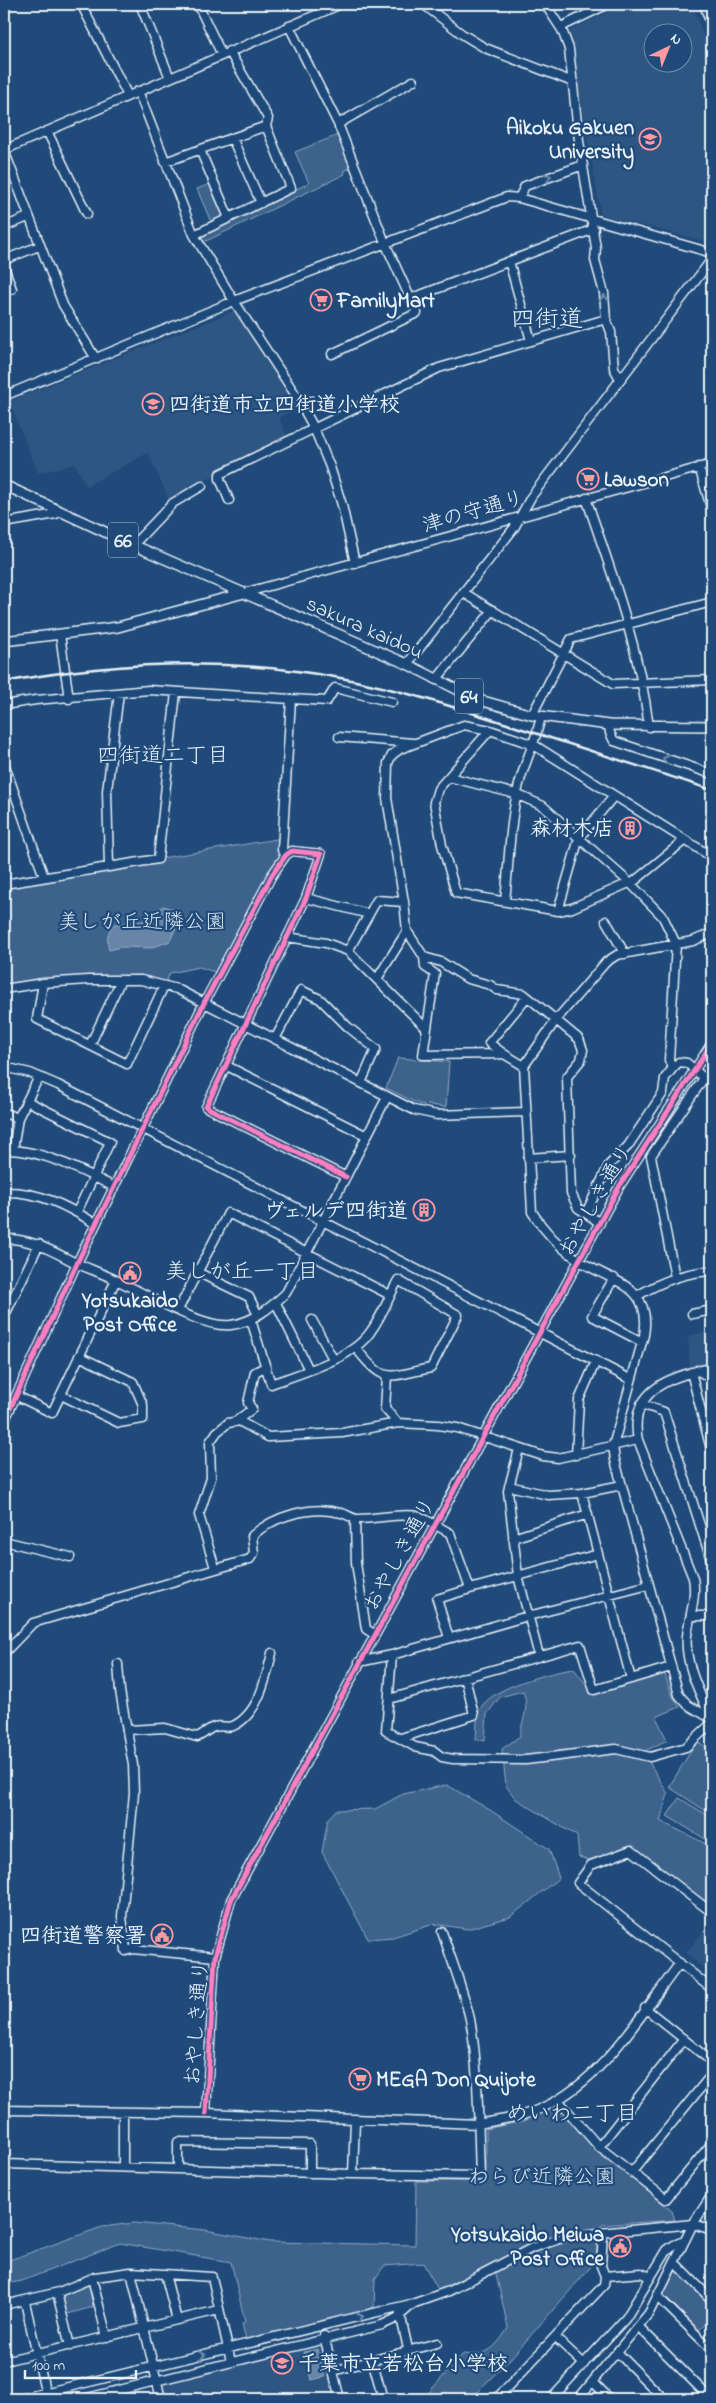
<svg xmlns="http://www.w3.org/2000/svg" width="716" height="2403" font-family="'Indie Flower','Klee One',sans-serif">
<rect width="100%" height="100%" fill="#1f4a7a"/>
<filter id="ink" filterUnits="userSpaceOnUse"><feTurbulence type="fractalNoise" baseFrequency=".02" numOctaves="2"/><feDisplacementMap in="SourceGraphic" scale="10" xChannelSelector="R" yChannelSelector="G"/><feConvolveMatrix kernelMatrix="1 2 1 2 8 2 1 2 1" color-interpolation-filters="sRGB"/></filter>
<g filter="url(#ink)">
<path fill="#2e5683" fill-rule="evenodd" d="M 624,4 L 692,4 L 712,59 L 712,243 L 601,215 L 569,31 ZM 654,32 L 684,32 L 684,62 L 654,62 Z
M 237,310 L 298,408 L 279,417 L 287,437 L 178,494 L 170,502 L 148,453 L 86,486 L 75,464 L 38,473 L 9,401 Z
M 712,1331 L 712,1364 L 690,1368 L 688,1336 Z
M 712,1920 L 712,1975 L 686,1953 Z
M 319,2342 L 323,2345 L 336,2399 L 163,2399 L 159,2386 L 163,2380 Z"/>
<path fill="#3c628c" stroke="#92aac2" d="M 338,135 L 351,168 L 344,171 L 345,174 L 206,241 L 200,242 L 200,236 L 309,183 L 295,152 Z
M 210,184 L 223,214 L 221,218 L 211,222 L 197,189 Z
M 283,838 L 286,855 L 221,974 L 199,967 L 170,973 L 164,986 L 141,980 L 4,989 L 4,884 Z
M 398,1058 L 449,1062 L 446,1107 L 419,1104 L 386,1088 Z
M 574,1669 L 594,1694 L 663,1673 L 665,1675 L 673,1697 L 680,1707 L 656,1717 L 667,1740 L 643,1752 L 668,1794 L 660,1821 L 712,1847 L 712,1903 L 709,1905 L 635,1848 L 588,1860 L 579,1857 L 577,1836 L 516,1799 L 506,1786 L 502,1749 L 520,1736 C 522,1718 530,1710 523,1691 L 500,1697 L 487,1714 L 485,1740 L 476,1739 C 477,1731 476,1716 480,1709 C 491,1687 551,1672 574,1669 Z
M 697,1741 L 712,1751 L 712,1815 L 669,1787 Z
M 447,1785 L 490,1810 L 549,1849 L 559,1878 L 510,1917 L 467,1929 L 434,1924 L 393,1937 L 368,1939 L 322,1852 L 328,1819 L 336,1810 L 375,1809 L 403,1794 Z
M 679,1798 L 712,1818 L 712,1843 L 667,1816 Z
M 551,2108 L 558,2109 L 597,2150 L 672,2211 L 675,2220 L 601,2225 L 595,2262 L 510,2359 L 470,2399 L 423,2399 L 463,2354 C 488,2357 496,2347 508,2328 L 494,2265 L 439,2291 L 423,2263 L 384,2266 L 375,2279 L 374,2307 L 324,2324 L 249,2341 L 246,2340 L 242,2324 L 245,2322 L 231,2262 L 120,2243 L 22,2281 L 4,2284 L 4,2262 L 102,2227 L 134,2223 L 205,2230 L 270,2242 L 415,2245 L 416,2181 L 486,2181 L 486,2129 L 524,2121 Z
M 676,2270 L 678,2270 L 712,2303 L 712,2316 L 699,2330 L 665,2296 L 664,2292 Z
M 86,2284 L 89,2286 L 93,2307 L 64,2315 L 60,2297 L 62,2293 Z"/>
<path fill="#6685a7" stroke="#9ab0c7" d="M 163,906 L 176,910 L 178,923 L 170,941 L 151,948 L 121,947 L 109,950 C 106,940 107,932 114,924 L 143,921 Z
M 318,2349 L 325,2377 L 311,2380 L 304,2352 Z"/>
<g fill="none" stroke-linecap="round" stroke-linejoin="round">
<g stroke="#e8f1f8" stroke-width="11">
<path id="minor" d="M 81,4 L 128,96
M 140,4 L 170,78
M 423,4 L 462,34 L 485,48 L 573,82
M 545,4 L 562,30 L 569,49 L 579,141 L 596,248 L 595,260 L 604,293 L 606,319 L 611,332 L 614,368 L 620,379
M 704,4 L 712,28
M 200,9 L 222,55
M 289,26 L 338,124 L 386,245 L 417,313 L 332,354
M 561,27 L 608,4
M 138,91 L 194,235 L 234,301 L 297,397 L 314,428 L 330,467 L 342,505 L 355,563
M 338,124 L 413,81
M 47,131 L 87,214
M 232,138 L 261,203
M 4,150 L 341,4
M 4,150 L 63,305 L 96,359
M 200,150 L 229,218
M 165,162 L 266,126
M 519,198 L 525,186 L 583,165
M 4,227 L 28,217
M 194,235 L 291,188 L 266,126 L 268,118 L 229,51
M 4,260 L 39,246
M 509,261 L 531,341
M 4,267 L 12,289
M 410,299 L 594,229
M 4,396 L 234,301 L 507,197 L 519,198 L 712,253
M 699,467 L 712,511
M 586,498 C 612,573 639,647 649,727
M 229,500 L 220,479 L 220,474 L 439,368 L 606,319
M 4,523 L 56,514 L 58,510
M 133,545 L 173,503 L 202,486
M 244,593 L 712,464
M 464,593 L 613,684 L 712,680
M 60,634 L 69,699
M 407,664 L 514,528 L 531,497 L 712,259
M 436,680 L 493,610
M 291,699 L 327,701 L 335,688 L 392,702
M 4,705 L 36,700 L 149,690 L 291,699 L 282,850 L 286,855
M 532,715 L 571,639 L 712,602
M 609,725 L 610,733 L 614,741 L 712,774
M 490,730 L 438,789 L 434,802 L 442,845 L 456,893 L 558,911 L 572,908 L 629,883
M 339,737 L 413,743
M 4,763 L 44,877
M 449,777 L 516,794 L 543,806 L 631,884 L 663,917 L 676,944 L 669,1060 L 673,1068 L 679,1062 L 687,1063 L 704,1078 L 651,1156 L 675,1277
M 109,866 L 107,791 L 119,693
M 4,884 L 158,859 L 176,692
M 631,884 L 685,840
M 306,898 L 369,914
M 505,901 C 509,866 509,827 517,793 C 522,766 536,743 541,716
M 558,911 L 579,838 L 614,796
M 606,921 L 625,954
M 712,933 L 693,941 L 617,955 L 606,962 L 556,1020 L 524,1066 L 532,1212 C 544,1231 558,1246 577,1259 C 609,1282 653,1283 644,1335 L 613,1446 L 615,1460 L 679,1695 L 688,1705 L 712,1719
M 287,937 L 326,943 L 348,951 L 426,1028
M 348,951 L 377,900 L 404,902
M 424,957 L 441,962 L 468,979 L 490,985 L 497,990 L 524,994 L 556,1020 L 579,1039 L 583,1050 L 581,1060 L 567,1077 L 571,1193 L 578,1208 L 600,1223
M 377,979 L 407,931
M 43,983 L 37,1019 L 127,1064 L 164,986
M 4,989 L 43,983 L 88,980 L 141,980 L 177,989 L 414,1110 L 437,1115 L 525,1112
M 275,1039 L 301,990 L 320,999 L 348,1027 L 376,1049 L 361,1083
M 90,1045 L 121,980
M 504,1054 L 489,1043 L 527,997
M 227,1066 L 367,1136
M 524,1066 L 504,1054 L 423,1055 L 435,974 L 425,967 L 424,957 L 407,931 L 404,902 L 387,798 L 388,763 L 392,755 L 400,749 L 464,725 L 490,730 L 534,745 L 712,857
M 4,1067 L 30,1073 L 58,1085 L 630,1379
M 27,1101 L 110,1142 L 77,1212
M 4,1113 L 18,1118
M 4,1150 C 39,1148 83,1171 114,1187
M 13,1150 L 18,1118 L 39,1077
M 528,1158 L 571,1155
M 4,1192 C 39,1191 67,1206 96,1224
M 586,1213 L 609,1165 L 628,1146 L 663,1093 L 665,1078 L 673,1068
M 4,1239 C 31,1238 52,1251 76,1263 C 89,1269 104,1274 118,1281 C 145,1293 202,1329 231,1325 C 253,1322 270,1308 286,1293 L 387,1097
M 197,1272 L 249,1297 L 258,1315
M 614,1278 L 592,1316 L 642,1342
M 637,1296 C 660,1282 685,1272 712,1271
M 276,1303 L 309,1370
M 178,1310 L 228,1213 L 390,1295
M 692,1314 L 712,1310
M 4,1317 L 39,1244
M 251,1320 L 271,1384 C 301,1373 353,1359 371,1331 C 382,1316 389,1297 398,1280 L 458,1315 L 431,1368 C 388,1376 385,1386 356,1348
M 312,1320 L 333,1359
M 697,1370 L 712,1379
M 691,1372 L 712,1453
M 387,1376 L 385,1409 L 398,1423
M 61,1395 L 119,1423 L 143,1419 L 143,1405 L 133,1382 L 79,1356
M 17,1396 L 52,1413 L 116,1280
M 641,1404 L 664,1412 L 712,1563
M 4,1422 L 77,1263 L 204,1003 L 272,875 L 286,855 L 292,851 L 321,854 L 306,898 L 206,1107 L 346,1177
M 235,1422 L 252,1409 L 248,1403 L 255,1372 L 265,1367
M 519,1449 L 508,1491 L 518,1576 L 539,1656
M 576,1455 L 579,1400 L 596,1361
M 509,1486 L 548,1495 L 582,1493 L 622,1485
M 582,1493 L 631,1679
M 355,1520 L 356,1563 L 366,1629 L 374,1634
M 450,1533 L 470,1589 L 598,1554
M 513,1538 L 588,1514
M 4,1541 L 70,1557
M 215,1568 L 199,1515 L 211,1478 L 210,1442 L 217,1432 L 228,1423 L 239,1421 L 268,1437 L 342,1433 L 398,1423 L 438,1425 L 457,1428 L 543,1456 L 558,1458 L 638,1440
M 692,1616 L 712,1616
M 449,1638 L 437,1599 L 470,1589
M 4,1653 L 33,1623 L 250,1559 L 254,1553 L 252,1536 C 273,1516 311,1505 341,1513 C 347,1514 352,1519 358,1519 C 379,1519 398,1513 419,1516
M 392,1655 L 386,1731 L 415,1747 L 434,1751 L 442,1757 L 453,1759 L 526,1760 L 616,1749 L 650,1757 L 686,1747 L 712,1723
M 359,1662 L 392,1655 L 528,1616 L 649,1585
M 118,1664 L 120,1691 L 133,1765 L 134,1793 L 122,1916 L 126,1951 L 133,1949 L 215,1957
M 389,1699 L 580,1645 L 594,1690 L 671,1667
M 711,1718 C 700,1694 684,1663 687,1636 C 689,1616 697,1598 693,1578 L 638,1440 C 628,1390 672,1375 712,1368
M 128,1730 L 165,1728 L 197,1737 C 203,1735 208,1729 214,1727 C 220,1725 227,1728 233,1726 C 259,1714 266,1678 272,1653
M 401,1738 L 474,1715 L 465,1677
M 712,1909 L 710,1911 L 631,1850 L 591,1865 L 578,1883 L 712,1989
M 645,2008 L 712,2062
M 558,2100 L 599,2147 L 666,2199 L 712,2143
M 4,2110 L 206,2113 L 478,2124 C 499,2120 522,2117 542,2108 C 604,2080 640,2015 680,1963
M 206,2113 L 215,1957 L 231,1900 L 619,1187 L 712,1043
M 599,2147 L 684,2039
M 4,2164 L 353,2174 L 480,2176 C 478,2126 479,2067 470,2019 C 463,1989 452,1961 442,1932
M 123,2167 L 123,2113
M 178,2169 L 178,2142 L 310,2144 L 310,2173
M 632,2172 L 712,2074
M 353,2174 L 355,2120
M 674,2262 L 712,2300
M 131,2272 L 161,2399
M 165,2274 L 177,2320
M 605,2276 L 641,2273 L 650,2277
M 92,2278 L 107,2337
M 57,2293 L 70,2346
M 657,2296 L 712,2350
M 25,2302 L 47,2399
M 4,2305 L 59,2292 L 95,2277 L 131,2272 L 212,2277 L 231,2362
M 400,2313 L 408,2349
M 639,2327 L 711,2399
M 324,2336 L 340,2399
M 555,2337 L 584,2364
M 618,2353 L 664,2399
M 372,2359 L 383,2399
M 4,2361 L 219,2310
M 333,2371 L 437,2343
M 593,2382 L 610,2399
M 19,2399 L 415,2303 L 449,2291 L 532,2248 L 568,2236 L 693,2224 L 712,2230
M 83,2399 L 382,2325 L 397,2318 L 413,2304
M 496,2399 L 604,2285 L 605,2276 L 601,2266 L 603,2233
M 551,2399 L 626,2318 L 667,2250 L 674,2245 L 684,2241
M 578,2399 L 649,2313 L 693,2224 L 712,2195"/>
</g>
<g stroke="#e8f1f8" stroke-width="12">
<path id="major" d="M 4,485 L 133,545 L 407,664 L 476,699 L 532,715 L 609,725 L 712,726
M 4,641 L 118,627 L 244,593"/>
</g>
<use href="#minor" stroke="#1f4a7a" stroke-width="8"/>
<use href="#major" stroke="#1f4a7a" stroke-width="9"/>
<path stroke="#e8f1f8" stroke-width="2.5" d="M 4,682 C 117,661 233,657 346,679 C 402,690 456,708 510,725 C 578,747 645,768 712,790"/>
<g stroke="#e8f1f8" stroke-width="11" stroke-linecap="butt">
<path id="minor-bridge" d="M 419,1516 L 450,1533"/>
</g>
<use href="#minor-bridge" stroke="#1f4a7a" stroke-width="8"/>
<g stroke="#1f4a7a" stroke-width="8">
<path id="cycleway" d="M 4,1422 L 77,1263 L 204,1003 L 272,875 L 286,855 L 292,851 L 321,854 L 306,898 L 206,1107 L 346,1177
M 206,2113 L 215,1957 L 231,1900 L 619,1187 L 712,1043"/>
</g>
<use href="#cycleway" stroke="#ff80c0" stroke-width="5"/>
</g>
<defs><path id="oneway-chevron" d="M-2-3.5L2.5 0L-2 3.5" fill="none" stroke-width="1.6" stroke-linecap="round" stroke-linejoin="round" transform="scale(1.25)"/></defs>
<g stroke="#6f8dac">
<use href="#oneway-chevron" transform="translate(548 177) rotate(-20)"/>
<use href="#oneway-chevron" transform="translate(604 298) rotate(-93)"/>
<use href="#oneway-chevron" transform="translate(666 759) rotate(-161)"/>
<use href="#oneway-chevron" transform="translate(360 2317) rotate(-14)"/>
<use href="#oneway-chevron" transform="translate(202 2355) rotate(-13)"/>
</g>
</g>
<defs>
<g id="university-ring" transform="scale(1.125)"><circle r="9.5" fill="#1f4a7a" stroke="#ff9aa2" stroke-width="1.5"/><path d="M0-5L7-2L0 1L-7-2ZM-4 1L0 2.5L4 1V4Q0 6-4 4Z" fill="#ff9aa2"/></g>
<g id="supermarket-ring" transform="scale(1.125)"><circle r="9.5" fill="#1f4a7a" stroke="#ff9aa2" stroke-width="1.5"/><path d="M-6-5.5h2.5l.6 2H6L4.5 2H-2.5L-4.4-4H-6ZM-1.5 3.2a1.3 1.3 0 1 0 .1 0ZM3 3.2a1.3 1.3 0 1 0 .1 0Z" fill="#ff9aa2"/></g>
<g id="school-ring" transform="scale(1.125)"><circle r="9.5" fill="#1f4a7a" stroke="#ff9aa2" stroke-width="1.5"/><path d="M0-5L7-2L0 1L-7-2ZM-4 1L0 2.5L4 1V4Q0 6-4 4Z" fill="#ff9aa2"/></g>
<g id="building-ring" transform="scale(1.125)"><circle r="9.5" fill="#1f4a7a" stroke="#ff9aa2" stroke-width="1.5"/><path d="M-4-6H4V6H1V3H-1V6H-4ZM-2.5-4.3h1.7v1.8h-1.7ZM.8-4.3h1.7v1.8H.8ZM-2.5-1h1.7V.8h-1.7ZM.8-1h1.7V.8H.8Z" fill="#ff9aa2"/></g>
<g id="civic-ring" transform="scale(1.125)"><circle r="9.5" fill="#1f4a7a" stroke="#ff9aa2" stroke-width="1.5"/><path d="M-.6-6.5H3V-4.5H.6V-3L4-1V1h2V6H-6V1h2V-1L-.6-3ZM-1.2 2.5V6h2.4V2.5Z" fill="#ff9aa2"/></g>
</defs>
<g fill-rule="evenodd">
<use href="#university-ring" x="650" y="139"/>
<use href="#supermarket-ring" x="321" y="300"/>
<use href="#school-ring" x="153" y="404"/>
<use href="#supermarket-ring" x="588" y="479"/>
<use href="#building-ring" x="630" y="828"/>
<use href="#building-ring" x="424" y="1210"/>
<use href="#civic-ring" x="130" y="1273"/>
<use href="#civic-ring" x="162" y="1935"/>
<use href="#supermarket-ring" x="360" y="2079"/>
<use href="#civic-ring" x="620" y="2246"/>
<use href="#school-ring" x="282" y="2363"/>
</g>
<g text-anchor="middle" stroke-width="4.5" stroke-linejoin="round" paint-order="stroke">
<g fill="#1f4a7a" stroke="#acbfd2" stroke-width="1">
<rect x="108" y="522.5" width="30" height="35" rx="4"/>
<rect x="455" y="678.5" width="28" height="35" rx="4"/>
</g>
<g font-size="20" font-weight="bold" fill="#e8f1f8">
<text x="123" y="547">66</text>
<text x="469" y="703">64</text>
</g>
<g font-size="21" font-weight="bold" fill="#e8f1f8" stroke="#1f4a7a" text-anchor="end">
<text x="634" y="134">Aikoku Gakuen<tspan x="634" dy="24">University</tspan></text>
<text x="337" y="307" text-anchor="start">FamilyMart</text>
<text x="169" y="411" text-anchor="start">四街道市立四街道小学校</text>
<text x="604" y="486" text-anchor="start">Lawson</text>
<text x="614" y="835">森材木店</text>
<text x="408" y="1217">ヴェルデ四街道</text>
<text x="130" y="1307" text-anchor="middle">Yotsukaido<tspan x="130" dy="24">Post Office</tspan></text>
<text x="146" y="1942">四街道警察署</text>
<text x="376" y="2086" text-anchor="start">MEGA Don Quijote</text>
<text x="604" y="2241">Yotsukaido Meiwa<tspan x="604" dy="24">Post Office</tspan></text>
<text x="298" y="2370" text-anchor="start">千葉市立若松台小学校</text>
</g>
<g font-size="21" fill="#e8f1f8" stroke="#1f4a7a">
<text transform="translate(473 511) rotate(-16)" y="7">津の守通り</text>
<text transform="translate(365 627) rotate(24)" y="7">sakura kaidou</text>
<text transform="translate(595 1200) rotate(-60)" y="7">おやしき通り</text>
<text transform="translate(399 1554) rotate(-61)" y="7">おやしき通り</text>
<text transform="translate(196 2023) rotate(-86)" y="7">おやしき通り</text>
</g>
<g font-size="21" fill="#d7e3ed" stroke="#1f4a7a">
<text x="142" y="928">美しが丘近隣公園</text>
<text x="542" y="2183">わらび近隣公園</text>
</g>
<g font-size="22" fill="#e8f1f8" stroke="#1f4a7a">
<text x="163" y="762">四街道二丁目</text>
<text x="242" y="1278">美しが丘一丁目</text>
<text x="572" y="2120">めいわ二丁目</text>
</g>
<g font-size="24" fill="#e8f1f8" stroke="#1f4a7a">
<text x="547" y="326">四街道</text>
</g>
</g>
<rect width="716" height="2403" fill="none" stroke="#1f4a7a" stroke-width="20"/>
<rect x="10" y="10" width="696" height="2383" fill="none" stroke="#e8f1f8" stroke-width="2" filter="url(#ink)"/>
<g transform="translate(668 48) rotate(43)"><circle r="24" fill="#1f4a7a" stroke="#6f8dac"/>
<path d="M0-4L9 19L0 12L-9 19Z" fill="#ff9aa2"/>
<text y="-8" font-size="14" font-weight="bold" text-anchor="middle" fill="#e8f1f8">N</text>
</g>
<path d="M25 2370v8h111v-8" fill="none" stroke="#e8f1f8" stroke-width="2.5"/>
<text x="32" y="2370" font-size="15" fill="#e8f1f8" stroke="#1f4a7a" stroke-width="4" paint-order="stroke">100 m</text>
</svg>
